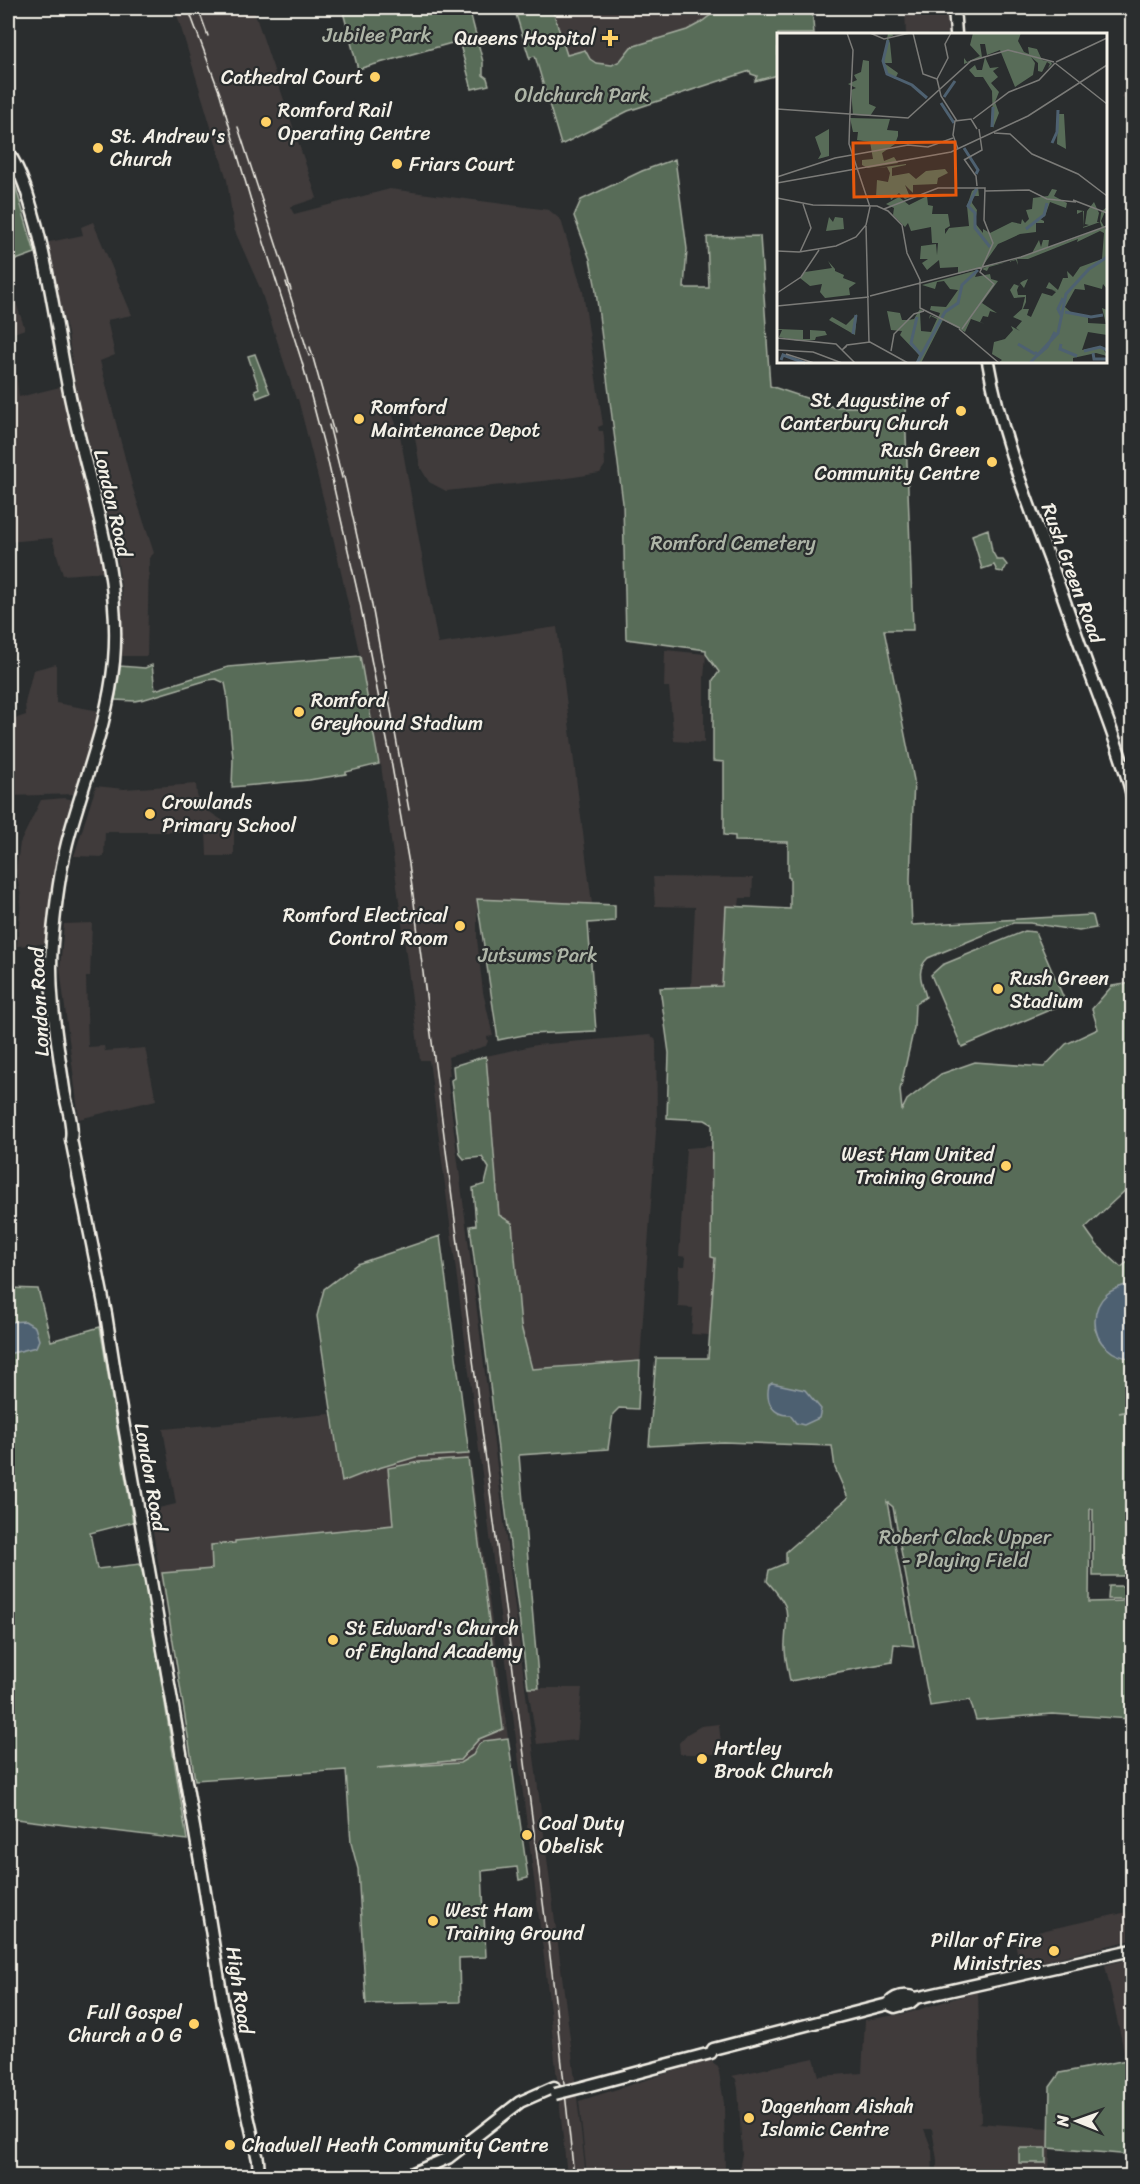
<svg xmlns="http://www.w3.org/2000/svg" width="1140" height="2184" font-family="Sriracha,sans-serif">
<rect width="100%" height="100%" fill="#2a2d2e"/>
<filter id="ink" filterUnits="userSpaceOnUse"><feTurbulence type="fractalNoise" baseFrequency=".0167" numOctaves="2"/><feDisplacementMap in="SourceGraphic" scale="12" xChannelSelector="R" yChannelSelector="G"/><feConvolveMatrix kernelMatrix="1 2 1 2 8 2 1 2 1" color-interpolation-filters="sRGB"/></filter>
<g filter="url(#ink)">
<path fill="#3f3b3b" d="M 175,8 L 253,8 L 317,198 L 290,207 L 294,214 L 390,189 L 549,210 L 561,220 L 583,292 L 603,425 L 598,427 L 599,431 L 603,431 L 604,438 L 605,465 L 600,473 L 561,479 L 446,491 L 429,482 L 420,467 L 410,408 L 392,410 L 390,407 L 400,435 L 438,644 L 557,627 L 592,904 L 477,900 L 477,939 L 483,992 L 493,1036 L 487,1037 L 488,1041 L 486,1046 L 448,1057 L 450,1076 L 447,1076 L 572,2054 L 586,2176 L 567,2176 L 546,1973 L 429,1060 L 420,1060 L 381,765 L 378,763 L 360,656 L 333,537 L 298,399 L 296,399 L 260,288 L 234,229 L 227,180 Z
M 552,8 L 734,8 L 716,11 L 700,23 L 687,30 L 631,47 L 620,61 L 604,65 L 590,59 L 585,50 L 567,56 Z
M 905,8 L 946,8 L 948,34 L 906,34 Z
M 1132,43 L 1132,101 L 1122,98 Z
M 93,222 L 132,315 L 107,320 L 115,355 L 100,361 L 133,489 L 154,553 L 149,558 L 147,656 L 121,656 L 122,594 L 115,542 L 78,402 L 68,334 L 45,243 L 83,235 L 81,227 Z
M 14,297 L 25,329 L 11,334 L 19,397 L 60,387 L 95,511 L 105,572 L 63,575 L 52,538 L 8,542 L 8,300 Z
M 665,650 L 706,654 L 704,678 L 704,743 L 674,741 L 669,687 L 664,687 Z
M 56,664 L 56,703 L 100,711 L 76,794 L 8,796 L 8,721 L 26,715 L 25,703 L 33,670 Z
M 196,784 L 197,795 L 202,807 L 225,822 L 234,825 L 234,856 L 207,856 L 206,832 L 105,832 L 104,857 L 74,856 L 96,786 L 124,789 Z
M 65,798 L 80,801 L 67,843 L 52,943 L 17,946 L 21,898 L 16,871 L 20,843 L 41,800 Z
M 653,877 L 753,878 L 752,898 L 740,898 L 739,906 L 727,906 L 722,987 L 691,987 L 695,907 L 655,906 Z
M 92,923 L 90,977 L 86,977 L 88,1047 L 104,1046 L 105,1051 L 145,1048 L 156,1100 L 79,1119 L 60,968 L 64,924 Z
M 650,1035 L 656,1040 L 657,1117 L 640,1361 L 533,1369 L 521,1326 L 512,1223 L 499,1215 L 486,1056 L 536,1045 Z
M 712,1146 L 711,1257 L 715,1258 L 710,1335 L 691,1334 L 693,1308 L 678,1307 L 679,1266 L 685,1266 L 686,1257 L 679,1256 L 686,1148 Z
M 330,1414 L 343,1482 L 372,1470 L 416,1457 L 469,1454 L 508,1738 L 484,1741 L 479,1744 L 473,1755 L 460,1763 L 195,1780 L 150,1514 L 150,1510 L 176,1504 L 163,1429 Z
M 528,1688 L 582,1688 L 577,1740 L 537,1744 Z
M 719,1724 L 722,1754 L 680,1754 L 679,1743 L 687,1734 L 701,1726 Z
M 1132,1911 L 1132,1940 L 1020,1967 L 1014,1937 Z
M 1132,1958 L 1132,2154 L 1050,2148 L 1049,2176 L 937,2176 L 937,2160 L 932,2129 L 924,2129 L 932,2150 L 933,2176 L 738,2176 L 742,2154 L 738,2089 L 736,2079 L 732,2076 L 814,2058 L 819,2076 L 862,2073 L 865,2020 L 908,2013 L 978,1991 L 981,2122 L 977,2123 L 1049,2128 L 1060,2073 L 1126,2060 L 1105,1965 Z
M 709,2060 L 718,2066 L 724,2103 L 725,2176 L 587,2176 L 579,2101 Z"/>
<path fill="#586c58" stroke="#a6aea0" stroke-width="1.5" d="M 342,8 L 469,8 L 483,62 L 483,75 L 487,78 L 489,85 L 472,89 L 459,41 L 358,69 Z
M 514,8 L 552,8 L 567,55 L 585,50 L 590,59 L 596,63 L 612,65 L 620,61 L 631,47 L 687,30 L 700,23 L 716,11 L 734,8 L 812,8 L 814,34 L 778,34 L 778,75 L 755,81 L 757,76 L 751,74 L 750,71 L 628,111 L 561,145 L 535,56 L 530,57 L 530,60 Z
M 675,159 L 687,249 L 684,288 L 709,288 L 707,237 L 760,236 L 770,386 L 833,407 L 905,407 L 913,630 L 884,630 L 914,780 L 910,879 L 912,925 L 1091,915 L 1093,916 L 1096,928 L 1079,931 L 1030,923 L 1013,923 L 928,958 C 915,970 922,982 926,997 L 915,1004 L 914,1028 L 900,1090 L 902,1110 L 907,1100 L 941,1074 L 975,1062 L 1044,1067 L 1066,1044 L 1098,1029 L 1092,1009 L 1112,986 L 1132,983 L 1132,1184 L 1085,1228 L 1097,1245 L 1121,1267 L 1132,1259 L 1132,1283 L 1117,1288 L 1095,1329 C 1103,1348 1113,1354 1132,1359 L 1132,1410 L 1119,1413 L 1132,1411 L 1132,1576 L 1093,1576 L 1093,1509 L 1090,1509 L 1089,1602 L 1128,1601 L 1131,1719 L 1052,1714 L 976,1720 L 970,1700 L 930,1706 L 893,1507 L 887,1502 L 914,1646 L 894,1644 L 892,1662 L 790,1681 C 788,1669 784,1655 785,1643 C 787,1607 792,1610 767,1581 L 769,1570 L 786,1563 L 786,1552 L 848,1498 L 835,1468 L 832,1446 L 723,1442 L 649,1446 L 656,1358 L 708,1358 L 715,1258 L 711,1257 L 712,1124 L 705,1120 L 667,1118 L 669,1053 L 660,988 L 722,986 L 726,906 L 790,909 L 790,878 L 788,877 L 788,842 L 735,841 L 735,836 L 724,835 L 724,762 L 713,761 L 713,680 L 719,672 L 706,654 L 706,650 L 626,639 L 623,503 L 595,284 L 590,259 L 574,216 L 581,200 L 642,171 Z
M 8,170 L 16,188 L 35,253 L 8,263 Z
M 255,354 L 270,393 L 257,398 L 255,390 L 259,388 L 248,356 Z
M 988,529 L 992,551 L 997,560 L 1003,560 L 1007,565 L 1003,572 L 997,571 L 994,565 L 982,569 L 972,535 Z
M 360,656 L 379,764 L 346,772 L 346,774 L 309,780 L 232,787 L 233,759 L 227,693 L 225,683 L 216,679 L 208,680 L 145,699 L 135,701 L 115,700 L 120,666 L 145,668 L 152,665 L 155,690 L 228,667 Z
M 477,899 L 615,905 L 615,921 L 588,923 L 596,1031 L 529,1034 L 498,1040 Z
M 1025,931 L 1035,932 L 1066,1003 L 962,1047 L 931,975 L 942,965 Z
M 486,1056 L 499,1215 L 512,1223 L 521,1326 L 532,1369 L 640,1361 L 638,1409 L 619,1408 L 613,1414 L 608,1449 L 519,1455 L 539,1688 L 528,1688 L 470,1226 L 476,1225 L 473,1188 L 485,1184 L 489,1168 L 482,1157 L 464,1159 L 460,1154 L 451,1080 L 454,1078 L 453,1066 Z
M 440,1236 L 469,1454 L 416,1457 L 372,1470 L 342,1482 L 317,1316 L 324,1289 L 357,1264 Z
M 8,1288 L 38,1289 L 51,1341 L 100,1327 L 133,1522 L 90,1533 L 97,1569 L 140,1564 L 146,1586 L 187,1840 L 8,1818 Z
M 468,1459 L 503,1729 L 479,1739 L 460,1760 L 377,1768 L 460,1763 L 473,1755 L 479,1744 L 484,1741 L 508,1738 L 528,1878 L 519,1880 L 517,1867 L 482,1871 L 486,1957 L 459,1958 L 460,2002 L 366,2004 L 358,1869 L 351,1843 L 346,1770 L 195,1780 L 162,1573 L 212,1569 L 211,1545 L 235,1543 L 235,1541 L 393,1525 L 388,1468 L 419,1462 Z
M 1109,1586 L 1132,1586 L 1132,1599 L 1108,1599 Z
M 1132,2059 L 1132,2155 L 1049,2148 L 1050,2087 L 1060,2073 Z
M 1019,2148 L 1046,2148 L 1046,2163 L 1019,2163 Z"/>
<path fill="#4e6171" stroke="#909ba1" stroke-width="1.5" d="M 1132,1283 L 1132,1359 C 1123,1357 1114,1355 1107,1348 C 1091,1335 1091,1308 1107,1294 C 1114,1288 1123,1286 1132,1283 Z
M 25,1321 L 35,1327 L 39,1340 L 36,1347 L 8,1354 L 8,1322 Z
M 772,1383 L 805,1390 L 821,1409 L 819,1418 L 804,1425 L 796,1423 L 790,1415 C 773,1416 765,1402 769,1385 Z"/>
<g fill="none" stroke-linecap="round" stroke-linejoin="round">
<g stroke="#f4f1e8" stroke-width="15">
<path id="primary" d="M 954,8 L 956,34
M 8,152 C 23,174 30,202 37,227 C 51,282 58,337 69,392 C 87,481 122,569 114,661 C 108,724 83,782 67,843 C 59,875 55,909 52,943 C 48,991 57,1041 64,1089 C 66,1106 74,1123 71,1139 L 106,1314 L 119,1398 L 202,1873 L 223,2005 L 258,2160 L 259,2176
M 988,362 C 999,425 1021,485 1044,545 C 1060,586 1074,628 1089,670 C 1104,711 1121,752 1132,795
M 888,2004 L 895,2007 L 910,2003 L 916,1998 L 1132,1950
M 583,2087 L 711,2053 L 713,2049 L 888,2004 C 896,1995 905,1994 916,1998
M 406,2176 L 448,2158 L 520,2102 L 554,2087"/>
</g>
<use href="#primary" stroke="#2a2d2e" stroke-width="10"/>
<path stroke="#f4f1e8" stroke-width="1.5" d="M 188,8 L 220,94 L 254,211 L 302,362 L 326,453 L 360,603 L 390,755 L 409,864 L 416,918 L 552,1972 L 574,2176
M 198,8 L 208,36
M 238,127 L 291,290
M 286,282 L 309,356
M 310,347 L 334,433
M 329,425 L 342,478
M 342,468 L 371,600 L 409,810"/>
<g stroke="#f4f1e8" stroke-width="15" stroke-linecap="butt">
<path id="primary-bridge" d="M 555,2094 L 583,2087"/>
</g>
<use href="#primary-bridge" stroke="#2a2d2e" stroke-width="10"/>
</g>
</g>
<g fill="#ffd166" stroke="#2a2d2e" stroke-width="2">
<path d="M607 29h6v6h6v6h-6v6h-6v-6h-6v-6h6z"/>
<circle cx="375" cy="77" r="6"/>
<circle cx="266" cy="122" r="6"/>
<circle cx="98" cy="148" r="6"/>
<circle cx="397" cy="164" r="6"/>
<circle cx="961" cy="411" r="6"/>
<circle cx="359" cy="419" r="6"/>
<circle cx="992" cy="462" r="6"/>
<circle cx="299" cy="712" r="6"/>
<circle cx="150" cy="814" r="6"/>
<circle cx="460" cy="926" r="6"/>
<circle cx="998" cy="989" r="6"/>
<circle cx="1006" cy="1166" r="6"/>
<circle cx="333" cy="1640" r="6"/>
<circle cx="702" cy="1759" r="6"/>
<circle cx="527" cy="1835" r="6"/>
<circle cx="433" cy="1921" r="6"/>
<circle cx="1054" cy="1951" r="6"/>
<circle cx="194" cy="2024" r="6"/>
<circle cx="749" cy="2118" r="6"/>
<circle cx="230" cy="2145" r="6"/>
</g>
<g text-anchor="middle" stroke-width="4.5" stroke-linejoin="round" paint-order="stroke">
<g font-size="20" fill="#aeb5a7" stroke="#2a2d2e">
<text x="377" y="42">Jubilee Park</text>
<text x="582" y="102">Oldchurch Park</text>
<text x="733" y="550">Romford Cemetery</text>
<text x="538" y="962">Jutsums Park</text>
<text x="965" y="1544">Robert Clack Upper<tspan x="965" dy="23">- Playing Field</tspan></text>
</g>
<g font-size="20" fill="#f4f1e8" stroke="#2a2d2e" text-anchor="start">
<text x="596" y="45" text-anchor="end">Queens Hospital</text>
<text x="363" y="84" text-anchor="end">Cathedral Court</text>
<text x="278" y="117">Romford Rail<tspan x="278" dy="23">Operating Centre</tspan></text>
<text x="110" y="143">St. Andrew's<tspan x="110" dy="23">Church</tspan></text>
<text x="409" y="171">Friars Court</text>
<text x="949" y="407" text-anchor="end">St Augustine of<tspan x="949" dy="23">Canterbury Church</tspan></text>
<text x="371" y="414">Romford<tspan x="371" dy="23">Maintenance Depot</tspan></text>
<text x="980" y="457" text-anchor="end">Rush Green<tspan x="980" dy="23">Community Centre</tspan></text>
<text x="311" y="707">Romford<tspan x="311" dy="23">Greyhound Stadium</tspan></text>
<text x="162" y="809">Crowlands<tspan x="162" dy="23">Primary School</tspan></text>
<text x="448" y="922" text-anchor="end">Romford Electrical<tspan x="448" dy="23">Control Room</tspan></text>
<text x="1010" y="985">Rush Green<tspan x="1010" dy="23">Stadium</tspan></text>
<text x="994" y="1161" text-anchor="end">West Ham United<tspan x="994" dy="23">Training Ground</tspan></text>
<text x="345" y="1635">St Edward's Church<tspan x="345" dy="23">of England Academy</tspan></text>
<text x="714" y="1755">Hartley<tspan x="714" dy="23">Brook Church</tspan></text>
<text x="539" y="1830">Coal Duty<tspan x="539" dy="23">Obelisk</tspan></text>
<text x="445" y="1917">West Ham<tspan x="445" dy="23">Training Ground</tspan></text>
<text x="1042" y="1947" text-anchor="end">Pillar of Fire<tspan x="1042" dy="23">Ministries</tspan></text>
<text x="182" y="2019" text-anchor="end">Full Gospel<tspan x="182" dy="23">Church a O G</tspan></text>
<text x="761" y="2113">Dagenham Aishah<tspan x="761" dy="23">Islamic Centre</tspan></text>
<text x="242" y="2152">Chadwell Heath Community Centre</text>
</g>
<g font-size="20" fill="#f4f1e8" stroke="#2a2d2e">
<text transform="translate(113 503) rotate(77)" y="7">London Road</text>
<text transform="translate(1073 573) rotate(70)" y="7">Rush Green Road</text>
<text transform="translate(39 1002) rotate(-93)" y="7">London Road</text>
<text transform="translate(151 1477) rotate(80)" y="7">London Road</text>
<text transform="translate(240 1990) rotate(81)" y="7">High Road</text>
</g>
</g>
<g transform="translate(777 33)">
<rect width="330" height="330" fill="#2a2d2e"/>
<path d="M 111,0 L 117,2 L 111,5 L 113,10 L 115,30 L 107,30 L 121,40 L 118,46 L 110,41 L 106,30 ZM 196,0 L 244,0 L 241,8 L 247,19 L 252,21 L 251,14 L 260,16 L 265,27 L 274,29 L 275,31 L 271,35 L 273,31 L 270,29 L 265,39 L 261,38 L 261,30 L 254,24 L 258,30 L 256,42 L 238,54 L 223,17 L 210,22 L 208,11 L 203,11 L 205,24 L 187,31 L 187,25 L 190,29 L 203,23 L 193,12 ZM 208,24 L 213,35 L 222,34 L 216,38 L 221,44 L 214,50 L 222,59 L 218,69 L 222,80 L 216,95 L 215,58 L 206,44 L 198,44 L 192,37 L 198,32 L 200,37 L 205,37 ZM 86,27 L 92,28 L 92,71 L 99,74 L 93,83 L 76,82 L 74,57 L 79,55 L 71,51 L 80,47 L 77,42 L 84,39 ZM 281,81 L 287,81 L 289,116 L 280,111 ZM 73,85 L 113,86 L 110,97 L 121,98 L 121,103 L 118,111 L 105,120 L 107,128 L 117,124 L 121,130 L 91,135 L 85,132 L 85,127 L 96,126 L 93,109 L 80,107 L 81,99 L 76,99 ZM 52,96 L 52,123 L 41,126 L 44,121 L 38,104 ZM 129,131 L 129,132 L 115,135 L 115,143 L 132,140 L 139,146 L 149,138 L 168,136 L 171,140 L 161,145 L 160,151 L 136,152 L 136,160 L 128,152 L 133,164 L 128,166 L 122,160 L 114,167 L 113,163 L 99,164 L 100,147 L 111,149 L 113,140 L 110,134 L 100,135 ZM 201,154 L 202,163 L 196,163 L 195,170 L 200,177 L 198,190 L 206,200 L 206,196 L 213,200 L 235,189 L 244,191 L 245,186 L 248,190 L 252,186 L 249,177 L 255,176 L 256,165 L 271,163 L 275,156 L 280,157 L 277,163 L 290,170 L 289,175 L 273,169 L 268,183 L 263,186 L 267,188 L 267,190 L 259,190 L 259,199 L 243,201 L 228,208 L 229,213 L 228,208 L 221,211 L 205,234 L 230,229 L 212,234 L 210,238 L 205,236 L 209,234 L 181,241 L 181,234 L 163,235 L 162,227 L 150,237 L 145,230 L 151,226 L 143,226 L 144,213 L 159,211 L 160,222 L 161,210 L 155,210 L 154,194 L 134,198 L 131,190 L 128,194 L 116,182 L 117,175 L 109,171 L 122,164 L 132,172 L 150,163 L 151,172 L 156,173 L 155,181 L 171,181 L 173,193 L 168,196 L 168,201 L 172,195 L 192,193 L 190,173 L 195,158 ZM 317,169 L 322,180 L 320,189 L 323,189 L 324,180 L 325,178 L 330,174 L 324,188 L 329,197 L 330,256 L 326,251 L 325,256 L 307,251 L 308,257 L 298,256 L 288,274 L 296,281 L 311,283 L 311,290 L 329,291 L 325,275 L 330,277 L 330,302 L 311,299 L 305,317 L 325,313 L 330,323 L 319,320 L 296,325 L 296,330 L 221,330 L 225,327 L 215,321 L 217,309 L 228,306 L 236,297 L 234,293 L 243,298 L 239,295 L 245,288 L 236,284 L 245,276 L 248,264 L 237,265 L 233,257 L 237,251 L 242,253 L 243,250 L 246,248 L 251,246 L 247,255 L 243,250 L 240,257 L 241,262 L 249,262 L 249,256 L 249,269 L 246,276 L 252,276 L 250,282 L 254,284 L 265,260 L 275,263 L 279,259 L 275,257 L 280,258 L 269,255 L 272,249 L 281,257 L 286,245 L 291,245 L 290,238 L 296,244 L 303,234 L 325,226 L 327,200 L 323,198 L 300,209 L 301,206 L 251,226 L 240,226 L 241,232 L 239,227 L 231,229 L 255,220 L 262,207 L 264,214 L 266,207 L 272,207 L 271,214 L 290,208 L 261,219 L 325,195 L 323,189 L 309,194 L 305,195 L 300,195 L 306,195 L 306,178 L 300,181 L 300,177 L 307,178 L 306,194 L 312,192 L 308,191 L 310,178 ZM 52,184 L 56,189 L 58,184 L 66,185 L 67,196 L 49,198 ZM 51,228 L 58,236 L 58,238 L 67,242 L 66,245 L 79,250 L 72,255 L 73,262 L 48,265 L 43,259 L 45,251 L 33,253 L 23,245 L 28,239 L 55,235 ZM 201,237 L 198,244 L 213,241 L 214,246 L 221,248 L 205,270 L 220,280 L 213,278 L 211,284 L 206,283 L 203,289 L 208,291 L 194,286 L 188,299 L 166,287 L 144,330 L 139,330 L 142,322 L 123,302 L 125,298 L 114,297 L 110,278 L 123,280 L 125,287 L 131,287 L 137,286 L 143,276 L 147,279 L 143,279 L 144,298 L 154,299 L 160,286 L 154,283 L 152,286 L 153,282 L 161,285 L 163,280 L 153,277 L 154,273 L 169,274 L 181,257 L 173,256 L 167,248 L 160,249 L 158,256 L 145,252 ZM 80,281 L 78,302 L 52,287 L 55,284 L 69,292 ZM 0,297 L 1,296 L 26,297 L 26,306 L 33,306 L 33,297 L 48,298 L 50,302 L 39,304 L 38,307 L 21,308 L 2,304 L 5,297 Z" fill="#586c58"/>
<path fill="none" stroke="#4e6171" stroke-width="3" d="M 111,7 L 106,28 L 110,41 L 135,52 L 150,65M 167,64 L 178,48M 164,70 L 177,90M 215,94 L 216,74M 275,110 L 280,99 L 281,77M 187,115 L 201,137 L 199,141M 200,155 L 191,173 L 198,180 L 198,195 L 213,214M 249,196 L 267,182 L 270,170M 288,279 L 314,284 L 326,282M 284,282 L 281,276 L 286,265M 140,284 L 134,310 L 144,322M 76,301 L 79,282M 241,311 L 258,321M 284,311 L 283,316 L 300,323M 307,318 L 323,314 L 330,317M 258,319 L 261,322 L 270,314 L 278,299M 316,320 L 317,326 L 330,326M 4,327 L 6,322 L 28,330M 140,330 L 168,279 L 181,270 L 185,252 L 201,237M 253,330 L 281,300 L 289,261 L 312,236 L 330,224"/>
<path fill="none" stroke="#7b7b78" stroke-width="1.5" d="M 70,0 L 76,17 L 73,81M 93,0 L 107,6 L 133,0M 136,0 L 146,41 L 160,46M 174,0 L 168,11 L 171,25 L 160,46 L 164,63 L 180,88M 279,29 L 330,5M 278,30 L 330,71M 0,76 L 131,85 L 194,28 L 231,17 L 277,29M 196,86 L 232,59 L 262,47 L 278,30M 217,100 L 233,101 L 255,121 L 301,141 L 330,163M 181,116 L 176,102 L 178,88 L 194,86 L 200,96M 187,126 L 199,143 L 200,153M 187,127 L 205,117 L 202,96M 0,144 L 58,125 L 131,112 L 151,114 L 176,105M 0,150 L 174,119 L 251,83 L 330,32M 208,158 L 252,157 L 270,166 L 299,169M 0,165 L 36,172 L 100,173 L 111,178 L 125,192 L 130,220 L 143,247 L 143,275 L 183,295M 296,167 L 330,180M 107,176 L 161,155 L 208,155 L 207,187 L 216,210 L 203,239 L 217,251 L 185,296M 89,193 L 92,309M 0,218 L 22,219 L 59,213 L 79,204 L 89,192 L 93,174 L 72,111 L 73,79M 23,219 L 34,195 L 26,171M 0,260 L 24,244 L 42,217M 93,263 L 244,224 L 330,193M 0,273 L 92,264M 182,296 L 222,330M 0,305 L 59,311 L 78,330M 70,313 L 65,317 L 70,312 L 93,309 L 131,330M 0,317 L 36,319 L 65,330M 114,318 L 117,301 L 137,281 L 147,278M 9,321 L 37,330"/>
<path fill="#e8590c" fill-opacity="0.15" stroke="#e8590c" stroke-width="3" d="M 178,109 L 179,162 L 77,164 L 76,110 Z"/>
<rect width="330" height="330" fill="none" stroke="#f4f1e8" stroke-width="3"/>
</g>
<rect width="1140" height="2184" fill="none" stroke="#2a2d2e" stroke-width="30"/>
<rect x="15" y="15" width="1110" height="2154" fill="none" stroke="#f4f1e8" stroke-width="2" filter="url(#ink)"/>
<g transform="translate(1077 2121) rotate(271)" stroke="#2a2d2e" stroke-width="4.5" paint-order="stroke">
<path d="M0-4.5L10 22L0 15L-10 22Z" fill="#f4f1e8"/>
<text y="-9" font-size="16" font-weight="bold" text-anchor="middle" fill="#f4f1e8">N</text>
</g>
</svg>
